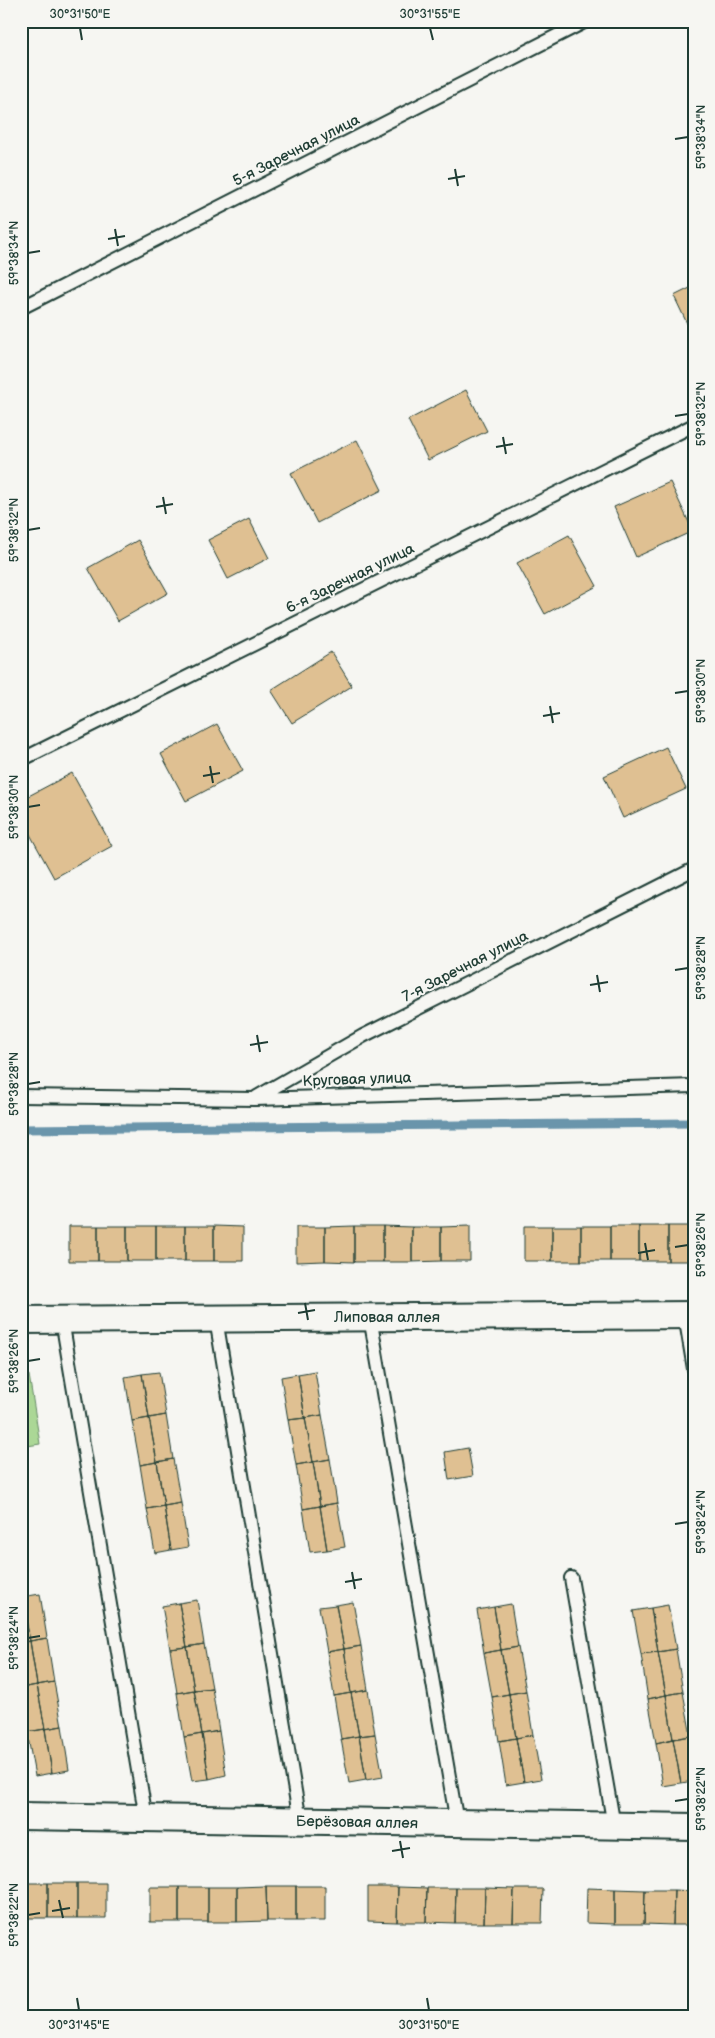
<svg xmlns="http://www.w3.org/2000/svg" width="715" height="2038" font-family="'Balsamiq Sans',sans-serif">
<rect width="100%" height="100%" fill="#f6f6f2"/>
<filter id="ink" filterUnits="userSpaceOnUse"><feTurbulence type="fractalNoise" baseFrequency=".02" numOctaves="2"/><feDisplacementMap in="SourceGraphic" scale="10" xChannelSelector="R" yChannelSelector="G"/><feConvolveMatrix kernelMatrix="1 2 1 2 8 2 1 2 1" color-interpolation-filters="sRGB"/></filter>
<g filter="url(#ink)">
<path fill="#abd796" stroke="#658a65" d="M 29,1375 L 40,1444 L 21,1447 L 21,1376 Z"/>
<g fill="none" stroke-linecap="round" stroke-linejoin="round">
<path stroke="#6b95ab" stroke-width="9" d="M 21,1129 L 694,1123"/>
</g>
<path fill="#dfc092" stroke="#1f3d34" d="M 694,286 L 694,333 L 692,334 L 674,296 Z
M 466,390 L 487,431 L 428,460 L 408,420 Z
M 357,440 L 382,490 L 317,523 L 291,473 Z
M 670,482 L 693,531 L 636,557 L 614,507 Z
M 249,519 L 269,558 L 228,579 L 208,540 Z
M 569,535 L 597,586 L 545,614 L 517,563 Z
M 138,540 L 168,593 L 118,621 L 88,568 Z
M 331,652 L 352,686 L 292,723 L 271,690 Z
M 217,724 L 243,771 L 186,801 L 161,754 Z
M 666,747 L 686,789 L 623,818 L 604,776 Z
M 72,773 L 112,846 L 54,878 L 21,818 L 21,800 Z
M 69,1226 L 98,1226 L 98,1261 L 69,1261 Z
M 98,1226 L 127,1226 L 127,1261 L 98,1261 Z
M 127,1226 L 156,1226 L 156,1261 L 127,1261 Z
M 156,1226 L 185,1226 L 185,1261 L 156,1261 Z
M 185,1226 L 214,1226 L 214,1261 L 185,1261 Z
M 214,1226 L 243,1227 L 243,1261 L 214,1261 Z
M 354,1226 L 354,1262 L 325,1261 L 325,1227 Z
M 354,1226 L 383,1226 L 383,1262 L 354,1262 Z
M 383,1226 L 412,1227 L 412,1262 L 383,1262 Z
M 470,1226 L 470,1261 L 441,1261 L 441,1227 Z
M 524,1226 L 552,1226 L 552,1261 L 524,1261 Z
M 552,1226 L 581,1226 L 581,1261 L 552,1261 Z
M 581,1226 L 610,1226 L 610,1261 L 581,1261 Z
M 610,1226 L 639,1226 L 639,1261 L 610,1261 Z
M 639,1226 L 668,1226 L 668,1261 L 639,1261 Z
M 668,1226 L 694,1226 L 694,1261 L 668,1261 Z
M 296,1227 L 325,1227 L 325,1261 L 296,1262 Z
M 412,1227 L 441,1227 L 441,1261 L 412,1262 Z
M 315,1371 L 322,1415 L 305,1418 L 298,1374 Z
M 159,1372 L 166,1415 L 149,1418 L 142,1374 Z
M 142,1374 L 149,1418 L 132,1421 L 125,1377 Z
M 298,1374 L 305,1418 L 288,1420 L 281,1377 Z
M 166,1415 L 173,1459 L 157,1462 L 149,1418 Z
M 322,1415 L 330,1459 L 313,1462 L 305,1418 Z
M 149,1418 L 157,1462 L 140,1465 L 132,1421 Z
M 305,1418 L 313,1462 L 296,1465 L 288,1420 Z
M 468,1448 L 473,1476 L 449,1480 L 445,1452 Z
M 173,1459 L 181,1503 L 164,1506 L 157,1462 Z
M 330,1459 L 337,1503 L 320,1506 L 313,1462 Z
M 157,1462 L 164,1506 L 147,1509 L 140,1465 Z
M 313,1462 L 320,1506 L 303,1509 L 296,1465 Z
M 181,1503 L 188,1547 L 171,1550 L 164,1506 Z
M 337,1503 L 345,1547 L 327,1550 L 320,1506 Z
M 164,1506 L 171,1550 L 155,1553 L 147,1509 Z
M 320,1506 L 327,1550 L 310,1552 L 303,1509 Z
M 40,1594 L 47,1638 L 30,1641 L 22,1597 Z
M 21,1597 L 30,1641 L 21,1643 Z
M 197,1600 L 204,1644 L 187,1647 L 179,1603 Z
M 353,1602 L 361,1646 L 344,1649 L 336,1605 Z
M 179,1603 L 187,1647 L 170,1649 L 162,1606 Z
M 511,1604 L 518,1647 L 501,1650 L 494,1607 Z
M 336,1605 L 344,1649 L 327,1652 L 319,1607 Z
M 668,1605 L 676,1649 L 658,1652 L 651,1608 Z
M 494,1607 L 501,1650 L 484,1653 L 477,1610 Z
M 651,1608 L 658,1652 L 641,1654 L 633,1611 Z
M 47,1638 L 54,1682 L 37,1685 L 30,1641 Z
M 30,1641 L 37,1685 L 21,1688 L 21,1643 Z
M 204,1644 L 212,1688 L 194,1690 L 187,1647 Z
M 361,1646 L 368,1690 L 351,1693 L 344,1649 Z
M 187,1647 L 194,1690 L 177,1693 L 170,1649 Z
M 518,1647 L 526,1691 L 509,1694 L 501,1650 Z
M 344,1649 L 351,1693 L 334,1696 L 327,1652 Z
M 676,1649 L 683,1692 L 666,1695 L 658,1652 Z
M 501,1650 L 509,1694 L 492,1697 L 484,1653 Z
M 658,1652 L 666,1695 L 648,1699 L 641,1654 Z
M 54,1682 L 62,1726 L 45,1729 L 37,1685 Z
M 37,1685 L 45,1729 L 27,1732 L 21,1688 Z
M 212,1688 L 219,1731 L 202,1734 L 194,1690 Z
M 194,1690 L 202,1734 L 184,1737 L 177,1693 Z
M 368,1690 L 375,1734 L 359,1736 L 351,1693 Z
M 526,1691 L 533,1735 L 516,1738 L 509,1694 Z
M 683,1692 L 691,1736 L 673,1739 L 666,1695 Z
M 351,1693 L 359,1736 L 341,1739 L 334,1696 Z
M 509,1694 L 516,1738 L 499,1741 L 492,1697 Z
M 666,1695 L 673,1739 L 656,1743 L 648,1699 Z
M 62,1726 L 69,1770 L 52,1773 L 45,1729 Z
M 45,1729 L 52,1773 L 35,1776 L 27,1732 Z
M 219,1731 L 226,1775 L 209,1779 L 202,1734 Z
M 202,1734 L 209,1779 L 192,1781 L 184,1737 Z
M 375,1734 L 383,1777 L 366,1780 L 359,1736 Z
M 533,1735 L 541,1779 L 524,1782 L 516,1738 Z
M 359,1736 L 366,1780 L 349,1783 L 341,1739 Z
M 691,1736 L 694,1754 L 694,1781 L 681,1783 L 673,1739 Z
M 516,1738 L 524,1782 L 506,1785 L 499,1741 Z
M 673,1739 L 681,1783 L 663,1786 L 656,1743 Z
M 21,1883 L 48,1883 L 48,1918 L 21,1918 Z
M 48,1883 L 77,1883 L 77,1918 L 48,1918 Z
M 77,1883 L 106,1883 L 106,1918 L 77,1918 Z
M 266,1886 L 267,1921 L 237,1922 L 237,1887 Z
M 266,1886 L 296,1886 L 296,1921 L 267,1921 Z
M 296,1886 L 325,1886 L 325,1921 L 296,1921 Z
M 150,1887 L 179,1887 L 179,1922 L 150,1922 Z
M 179,1887 L 208,1887 L 208,1922 L 179,1922 Z
M 208,1887 L 237,1887 L 237,1922 L 208,1922 Z
M 368,1887 L 398,1887 L 397,1922 L 368,1921 Z
M 398,1887 L 427,1888 L 426,1922 L 397,1922 Z
M 427,1888 L 456,1888 L 455,1923 L 426,1922 Z
M 456,1888 L 485,1888 L 484,1923 L 455,1923 Z
M 485,1888 L 514,1889 L 513,1923 L 484,1923 Z
M 587,1888 L 615,1889 L 615,1924 L 586,1923 Z
M 514,1889 L 543,1889 L 542,1923 L 513,1923 Z
M 615,1889 L 645,1890 L 644,1924 L 615,1924 Z
M 645,1890 L 674,1890 L 673,1925 L 644,1924 Z
M 674,1890 L 694,1891 L 694,1925 L 673,1925 Z"/>
<g fill="none" stroke-linecap="round" stroke-linejoin="round">
<g stroke="#1f3d34" stroke-width="16">
<path id="service" d="M 21,308 L 586,21
M 21,760 L 694,425
M 21,1096 L 255,1099 L 694,1086
M 257,1097 L 363,1036 L 694,869
M 685,1315 L 694,1369
M 370,1317 L 457,1823
M 216,1319 L 300,1821
M 62,1320 L 146,1818
M 571,1578 L 614,1826"/>
</g>
<g stroke="#1f3d34" stroke-width="30">
<path id="minor" d="M 21,1320 L 694,1315
M 21,1816 L 694,1827"/>
</g>
<use href="#service" stroke="#f6f6f2" stroke-width="12"/>
<use href="#minor" stroke="#f6f6f2" stroke-width="26"/>
</g>
</g>
<path fill="none" stroke="#1f3d34" stroke-width="2" d="M 80,28 L 82,40M 430,28 L 433,40M 675,139 L 688,137M 455,169 L 458,186M 448,179 L 465,176M 115,229 L 118,246M 108,239 L 125,236M 28,253 L 40,251M 675,416 L 688,414M 503,437 L 506,454M 496,447 L 513,444M 163,497 L 166,514M 156,507 L 173,504M 28,530 L 40,528M 675,693 L 688,691M 550,706 L 553,723M 543,716 L 560,713M 210,766 L 213,783M 203,776 L 220,773M 28,807 L 40,805M 675,970 L 688,968M 597,975 L 600,992M 590,985 L 608,982M 257,1035 L 260,1052M 250,1045 L 268,1042M 28,1084 L 40,1082M 645,1243 L 648,1260M 675,1247 L 688,1245M 638,1253 L 655,1250M 305,1303 L 308,1320M 298,1313 L 315,1310M 28,1361 L 40,1359M 675,1524 L 688,1522M 352,1572 L 355,1589M 345,1582 L 362,1579M 28,1638 L 40,1636M 675,1801 L 688,1799M 400,1841 L 403,1858M 392,1851 L 410,1848M 59,1900 L 63,1918M 52,1911 L 70,1908M 28,1915 L 40,1913M 77,1998 L 79,2010M 427,1998 L 429,2010"/>
<g text-anchor="middle" stroke-width="4" stroke-linejoin="round" paint-order="stroke">
<g font-size="15" fill="#1f3d34" stroke="#f6f6f2">
<text transform="translate(296 150) rotate(-27)" y="5">5-я Заречная улица</text>
<text transform="translate(350 578) rotate(-26)" y="5">6-я Заречная улица</text>
<text transform="translate(465 966) rotate(-27)" y="5">7-я Заречная улица</text>
<text transform="translate(357 1079) rotate(-2)" y="5">Круговая улица</text>
<text x="387" y="1322">Липовая аллея</text>
<text transform="translate(357 1822) rotate(1)" y="5">Берёзовая аллея</text>
</g>
</g>
<rect width="715" height="2038" fill="none" stroke="#f6f6f2" stroke-width="55"/>
<rect x="28" y="28" width="660" height="1982" fill="none" stroke="#1f3d34" stroke-width="2"/>
<g font-size="12" text-anchor="middle" fill="#1f3d34">
<text x="80" y="18">30°31'50"E</text>
<text x="430" y="18">30°31'55"E</text>
<text transform="translate(701 137) rotate(-90)" y="4">59°38'34"N</text>
<text transform="translate(14 253) rotate(-90)" y="4">59°38'34"N</text>
<text transform="translate(701 414) rotate(-90)" y="4">59°38'32"N</text>
<text transform="translate(14 530) rotate(-90)" y="4">59°38'32"N</text>
<text transform="translate(701 691) rotate(-90)" y="4">59°38'30"N</text>
<text transform="translate(14 807) rotate(-90)" y="4">59°38'30"N</text>
<text transform="translate(701 968) rotate(-90)" y="4">59°38'28"N</text>
<text transform="translate(14 1084) rotate(-90)" y="4">59°38'28"N</text>
<text transform="translate(701 1245) rotate(-90)" y="4">59°38'26"N</text>
<text transform="translate(14 1361) rotate(-90)" y="4">59°38'26"N</text>
<text transform="translate(701 1522) rotate(-90)" y="4">59°38'24"N</text>
<text transform="translate(14 1638) rotate(-90)" y="4">59°38'24"N</text>
<text transform="translate(701 1799) rotate(-90)" y="4">59°38'22"N</text>
<text transform="translate(14 1915) rotate(-90)" y="4">59°38'22"N</text>
<text x="79" y="2029">30°31'45"E</text>
<text x="429" y="2029">30°31'50"E</text>
</g>
</svg>
